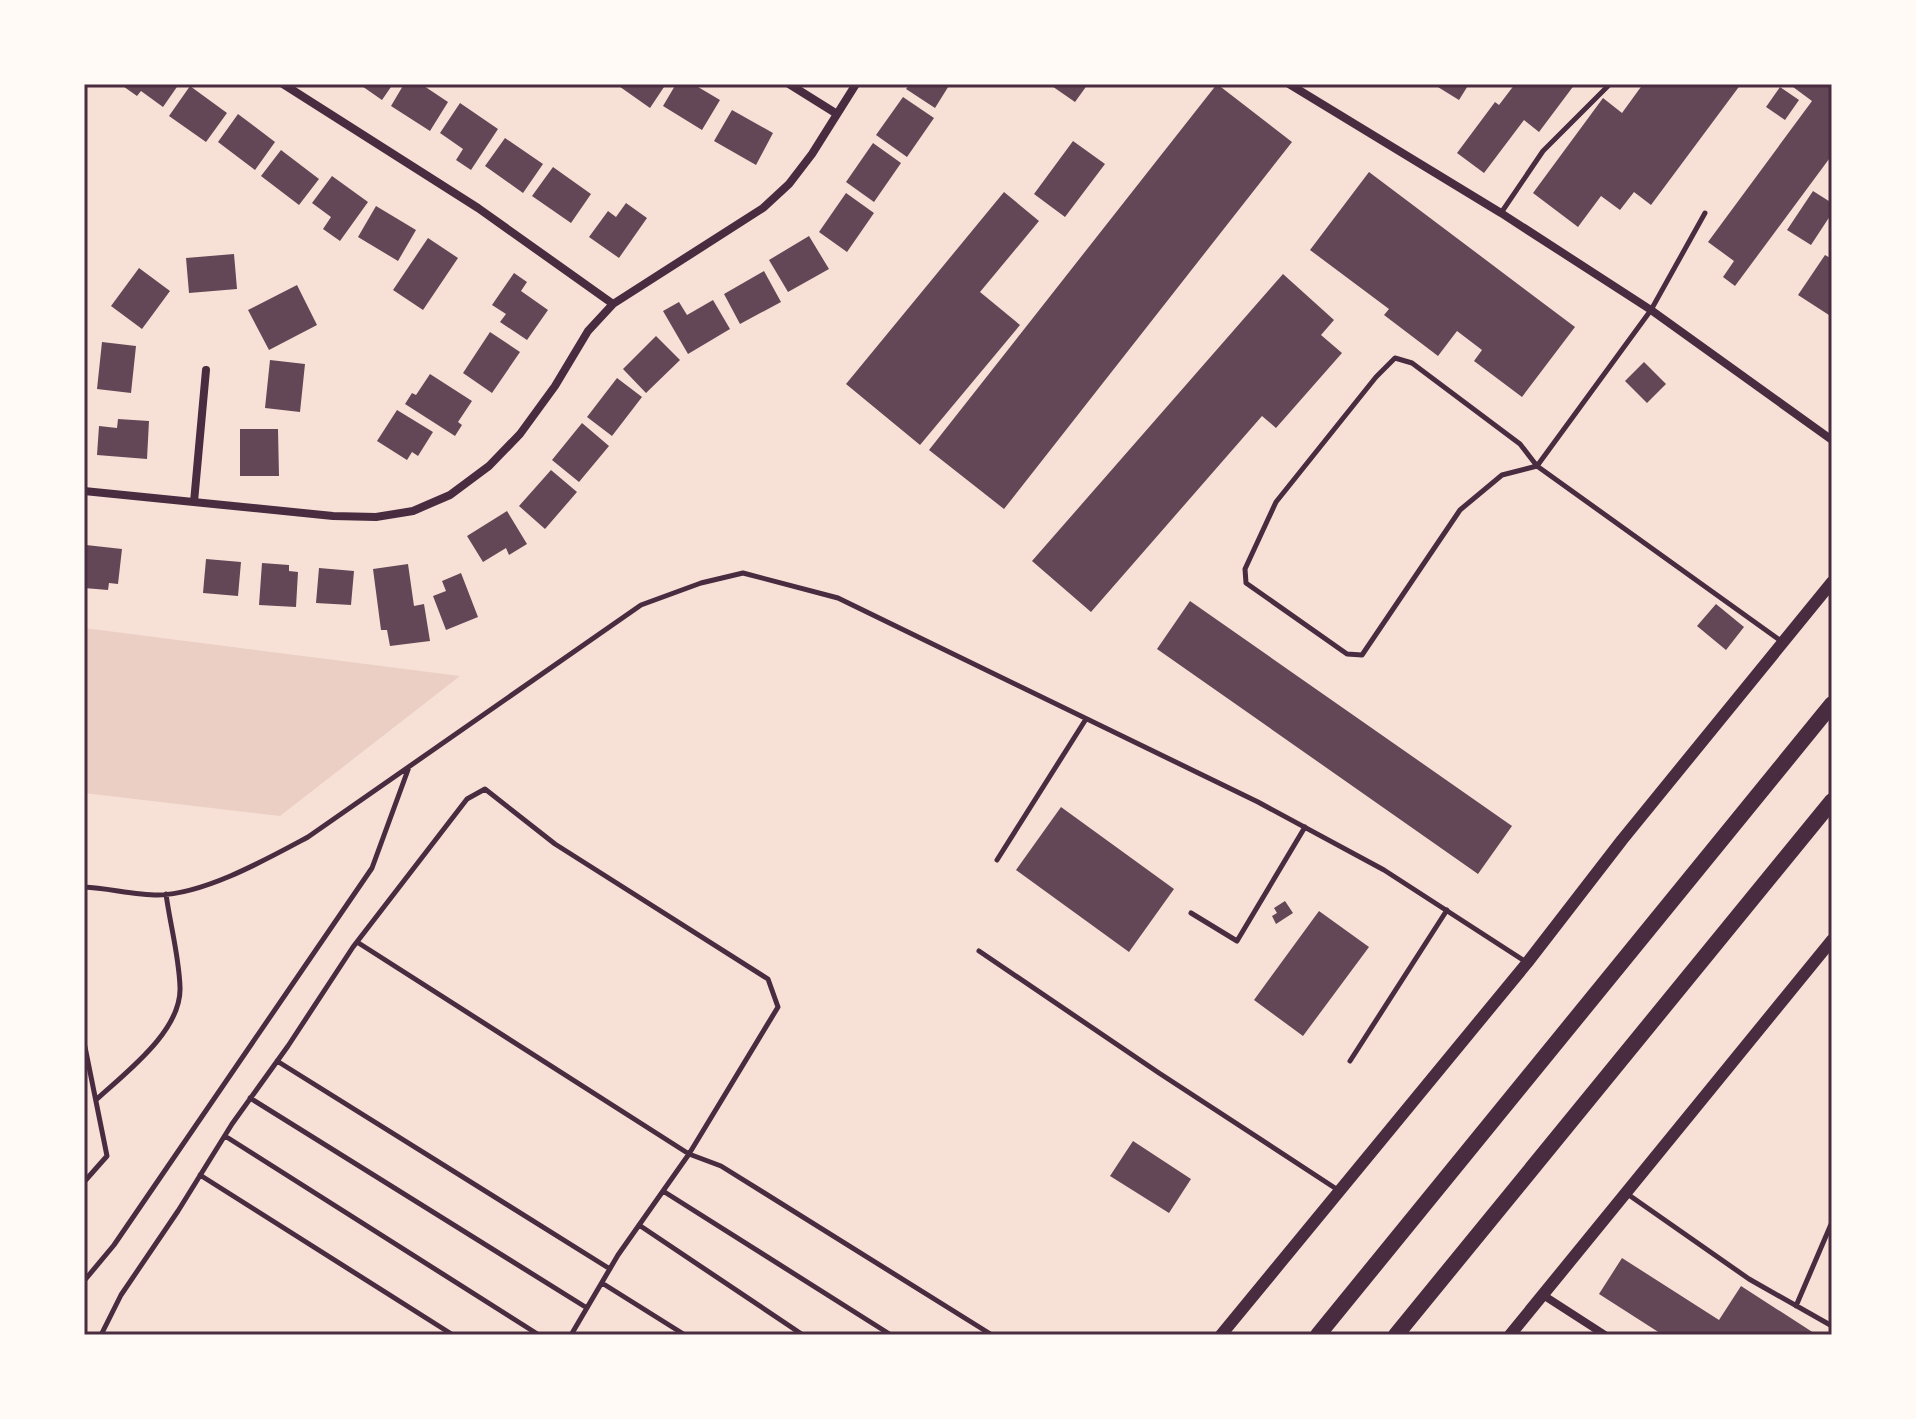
<svg xmlns="http://www.w3.org/2000/svg" width="1916" height="1419" font-family="Cabin,sans-serif">
<rect width="100%" height="100%" fill="#f7e1d7"/>
<path fill="#ebcfc5" d="M 84,628 L 460,676 L 280,816 L 84,793 Z"/>
<path fill="#644757" d="M 120,84 L 179,84 L 163,107 L 141,91 L 137,96 Z
M 359,84 L 393,84 L 382,100 Z
M 404,84 L 421,84 L 448,102 L 430,131 L 391,106 Z
M 616,84 L 666,84 L 650,108 Z
M 676,84 L 693,84 L 720,100 L 702,130 L 663,106 Z
M 910,84 L 950,84 L 935,108 L 906,89 Z
M 1049,84 L 1088,84 L 1075,102 Z
M 1217,84 L 1292,142 L 1004,509 L 929,450 Z
M 1433,84 L 1469,84 L 1459,100 Z
M 1515,84 L 1575,84 L 1539,132 L 1524,120 L 1484,173 L 1457,153 L 1495,102 L 1499,105 Z
M 1643,84 L 1741,84 L 1651,205 L 1634,192 L 1620,210 L 1601,196 L 1578,227 L 1533,193 L 1603,98 L 1622,113 Z
M 1789,84 L 1832,84 L 1832,155 L 1735,286 L 1723,277 L 1734,261 L 1708,242 L 1812,101 Z
M 190,86 L 227,113 L 206,142 L 169,116 Z
M 1780,87 L 1799,100 L 1785,120 L 1766,107 Z
M 903,97 L 934,118 L 907,157 L 876,135 Z
M 460,103 L 498,129 L 471,170 L 456,160 L 463,149 L 440,133 Z
M 732,110 L 773,133 L 756,165 L 714,141 Z
M 238,114 L 275,142 L 255,170 L 218,142 Z
M 505,138 L 543,164 L 523,193 L 485,166 Z
M 1073,141 L 1105,164 L 1065,217 L 1034,194 Z
M 873,143 L 901,163 L 874,202 L 846,182 Z
M 281,150 L 319,179 L 299,205 L 261,176 Z
M 553,167 L 591,194 L 571,223 L 532,196 Z
M 1369,172 L 1575,327 L 1522,397 L 1474,361 L 1482,350 L 1457,331 L 1438,356 L 1384,315 L 1389,309 L 1310,250 Z
M 332,176 L 368,202 L 340,241 L 323,229 L 331,217 L 312,203 Z
M 1813,191 L 1832,203 L 1832,213 L 1811,245 L 1787,230 Z
M 1004,192 L 1039,221 L 980,292 L 1020,325 L 920,445 L 846,384 Z
M 846,193 L 874,213 L 847,252 L 819,232 Z
M 626,203 L 647,218 L 619,258 L 589,237 L 608,211 L 616,217 Z
M 376,206 L 416,230 L 398,261 L 358,237 Z
M 809,236 L 829,269 L 788,292 L 769,260 Z
M 428,238 L 458,258 L 423,310 L 393,290 Z
M 234,254 L 237,289 L 189,293 L 186,258 Z
M 1825,255 L 1832,259 L 1832,317 L 1798,295 Z
M 139,268 L 170,291 L 142,329 L 111,306 Z
M 764,271 L 781,302 L 740,324 L 724,294 Z
M 514,273 L 527,282 L 521,291 L 548,310 L 527,340 L 500,322 L 506,314 L 492,305 Z
M 1283,274 L 1334,320 L 1321,335 L 1342,353 L 1276,428 L 1262,416 L 1091,612 L 1032,561 Z
M 297,285 L 317,325 L 269,350 L 248,310 Z
M 713,300 L 730,329 L 688,354 L 663,311 L 679,302 L 687,315 Z
M 490,332 L 520,352 L 492,393 L 463,373 Z
M 656,336 L 680,360 L 646,393 L 623,369 Z
M 102,342 L 136,346 L 131,393 L 97,389 Z
M 270,360 L 305,364 L 300,412 L 265,408 Z
M 1644,362 L 1666,384 L 1647,403 L 1625,381 Z
M 430,374 L 472,401 L 458,422 L 462,425 L 455,436 L 405,404 L 412,393 L 416,395 Z
M 617,378 L 642,397 L 612,436 L 587,417 Z
M 397,410 L 433,432 L 418,456 L 412,452 L 407,460 L 377,441 Z
M 118,419 L 149,421 L 147,459 L 97,455 L 99,426 L 117,428 Z
M 582,423 L 609,446 L 579,482 L 552,460 Z
M 240,429 L 278,429 L 279,476 L 240,476 Z
M 551,470 L 577,492 L 545,529 L 519,506 Z
M 507,511 L 527,544 L 509,555 L 506,548 L 483,562 L 467,536 Z
M 86,545 L 122,549 L 118,584 L 109,583 L 108,590 L 84,588 Z
M 206,559 L 241,562 L 238,596 L 203,593 Z
M 262,563 L 289,565 L 289,571 L 298,572 L 296,607 L 259,605 Z
M 408,564 L 414,606 L 424,604 L 430,641 L 390,646 L 387,630 L 381,630 L 373,569 Z
M 319,568 L 354,571 L 351,605 L 316,603 Z
M 461,573 L 478,617 L 446,630 L 433,596 L 446,591 L 442,581 Z
M 1190,601 L 1512,826 L 1478,874 L 1157,649 Z
M 1716,604 L 1744,627 L 1726,650 L 1697,626 Z
M 1061,807 L 1174,889 L 1129,952 L 1016,870 Z
M 1285,901 L 1293,913 L 1276,924 L 1272,916 L 1277,913 L 1274,908 Z
M 1319,911 L 1369,947 L 1303,1036 L 1254,1000 Z
M 1133,1141 L 1191,1179 L 1169,1213 L 1110,1176 Z
M 1622,1258 L 1719,1320 L 1741,1286 L 1817,1335 L 1663,1335 L 1599,1294 Z"/>
<g fill="none" stroke-linecap="round" stroke-linejoin="round">
<path stroke="#4a2c40" stroke-width="5" d="M 1501,213 L 1543,151 L 1610,84
M 1705,213 L 1651,310 L 1537,466 L 1781,641
M 1395,358 L 1412,363 L 1520,444 L 1537,466 L 1502,475 L 1460,510 L 1362,655 L 1347,654 L 1246,583 L 1245,569 L 1276,502 L 1376,377 Z
M 997,860 L 1086,719
M 84,887 C 108,888 134,895 158,895 C 205,894 267,859 308,837 L 641,605 L 701,583 L 743,573 L 838,598 L 1258,802 L 1384,870 L 1526,962
M 1191,913 L 1237,941 L 1305,827
M 979,951 L 1159,1073 L 1338,1190
M 84,1042 L 107,1156 L 84,1182
M 277,1061 L 610,1269
M 1350,1061 L 1447,910
M 250,1098 L 587,1308
M 96,1100 C 125,1073 182,1031 180,987 C 179,956 170,924 166,894
M 225,1136 L 539,1335
M 200,1175 L 453,1335
M 663,1191 L 891,1335
M 1626,1193 L 1749,1279 L 1832,1326
M 639,1225 L 803,1335
M 84,1281 L 114,1245 L 372,868 L 409,767
M 602,1283 L 685,1335
M 1796,1306 L 1832,1222
M 101,1335 L 121,1295 L 178,1211 L 232,1124 L 288,1046 L 353,947 L 467,799 L 485,789 L 555,844 L 768,979 L 778,1007 L 689,1154 L 357,942
M 571,1335 L 618,1255 L 689,1154 L 721,1166 L 992,1335"/>
<path stroke="#4a2c40" stroke-width="8" d="M 283,84 L 478,208 L 613,304
M 789,84 L 837,114
M 1289,84 L 1501,213 L 1651,310 L 1832,440
M 84,491 L 333,516 L 376,517 L 413,511 L 450,495 L 489,466 L 520,434 L 555,386 L 588,331 L 613,304 L 763,208 L 789,184 L 812,154 L 856,84
M 194,502 L 206,370
M 1543,1295 L 1605,1335"/>
<path stroke="#4a2c40" stroke-width="12" d="M 1221,1335 L 1527,963 L 1622,840 L 1832,582
M 1510,1335 L 1832,940"/>
<path stroke="#4a2c40" stroke-width="16" d="M 1318,1335 L 1832,704
M 1396,1335 L 1832,801"/>
</g>
<rect width="1916" height="1419" fill="none" stroke="#fffaf5" stroke-width="172"/>
<rect x="86" y="86" width="1744" height="1247" fill="none" stroke="#4a2c40" stroke-width="3"/>
</svg>
